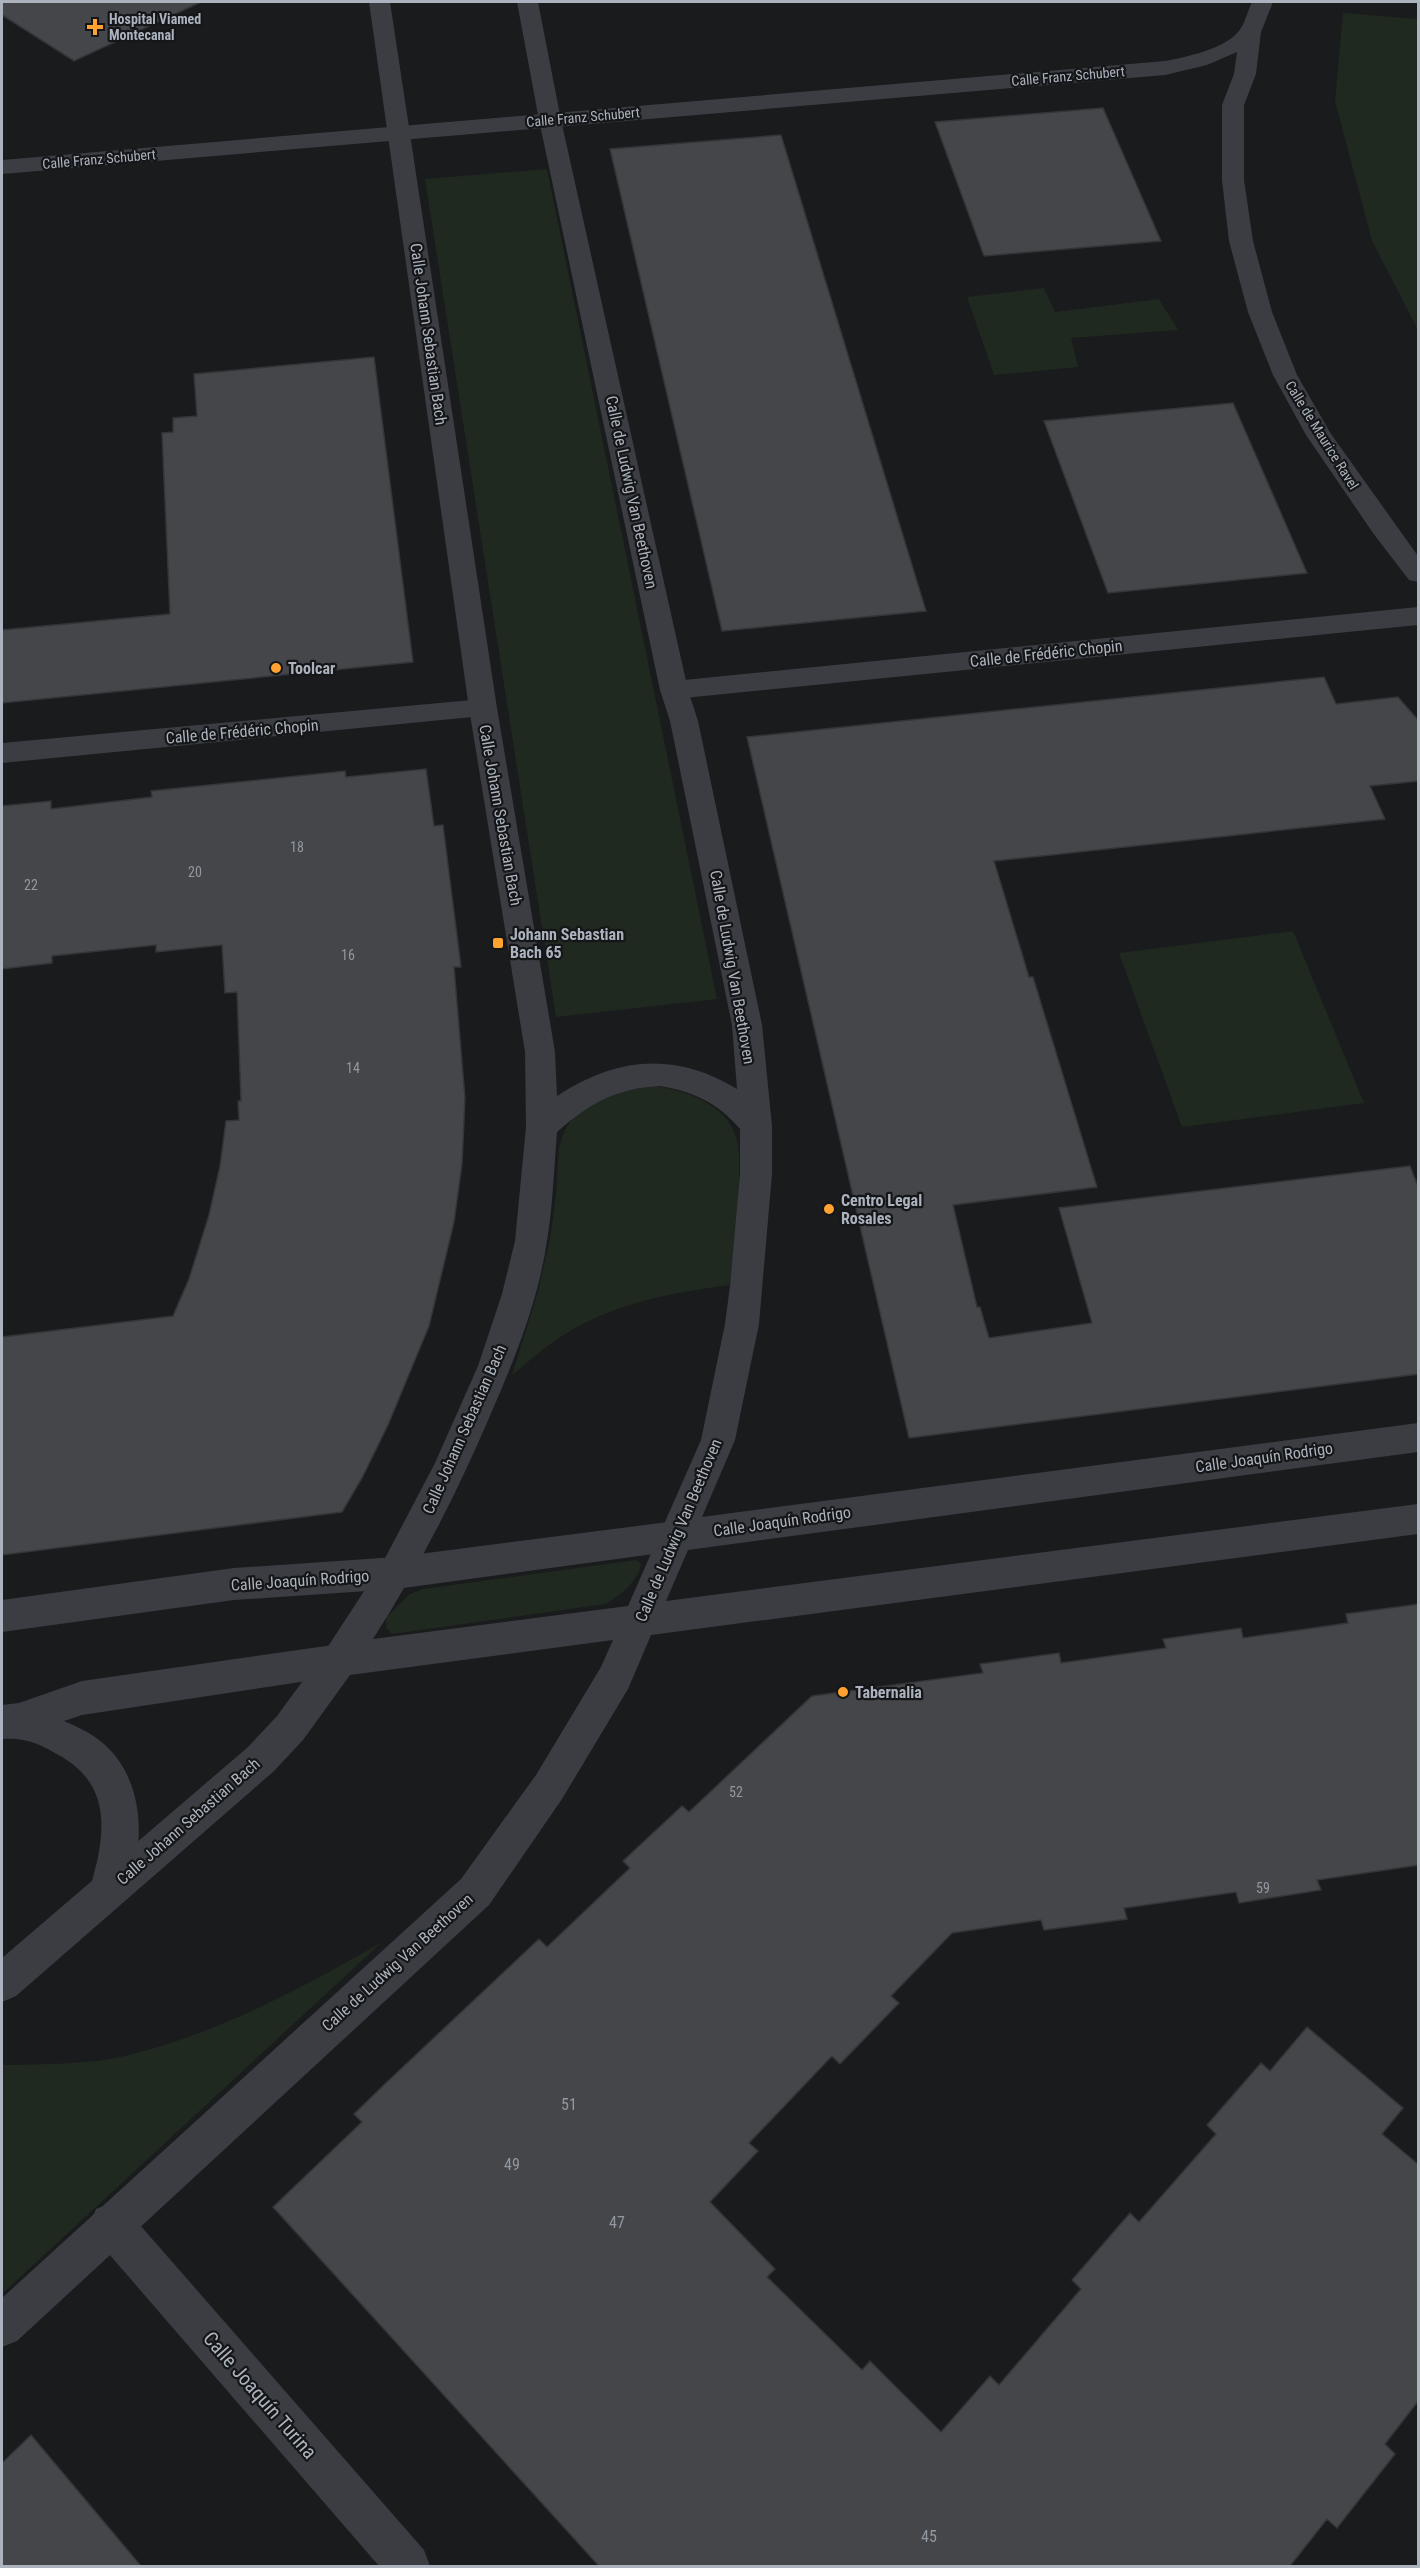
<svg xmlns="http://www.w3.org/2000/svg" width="1420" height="2568" font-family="'Roboto Condensed',sans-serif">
<rect width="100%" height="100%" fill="#1a1b1d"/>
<path fill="#1f2920" d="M 1343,13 L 1418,19 L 1418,330 L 1372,241 L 1335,101 Z
M 547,169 L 717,999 L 556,1017 L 425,179 Z
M 1044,288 L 1055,312 L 1159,299 L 1178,330 L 1071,338 L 1078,367 L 994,375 L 967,297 Z
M 1293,931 L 1364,1103 L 1182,1127 L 1119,953 Z
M 654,1086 C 684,1090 726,1103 736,1137 C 740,1148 739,1162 739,1174 C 739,1211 734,1247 730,1285 C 669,1293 610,1304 559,1338 C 542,1349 527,1363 512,1375 L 537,1295 L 550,1239 L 556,1195 L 559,1147 L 564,1132 L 572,1118 L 608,1094 Z
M 636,1560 L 641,1564 C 638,1582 620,1595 606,1604 L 392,1634 L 386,1627 L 386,1617 L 410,1594 L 423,1589 Z
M 382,1942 L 2,2294 L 2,2065 C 43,2064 88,2065 129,2055 C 220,2032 301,1989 382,1942 Z"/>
<path fill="#44464a" stroke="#343539" stroke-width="1.5" d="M 2,2 L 201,2 L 74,61 L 2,15 Z
M 1103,108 L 1161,241 L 984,256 L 935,122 Z
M 781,135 L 926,611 L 722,631 L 610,149 Z
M 374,357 L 413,662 L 2,703 L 2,630 L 170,614 L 162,433 L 173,432 L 173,418 L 197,416 L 194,374 Z
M 1233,403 L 1307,573 L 1108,593 L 1044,421 Z
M 1324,677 L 1336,704 L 1398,697 L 1419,721 L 1419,781 L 1370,786 L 1385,819 L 994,861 L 1029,977 L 1033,977 L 1097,1187 L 953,1205 L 977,1307 L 980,1307 L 989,1338 L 1092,1323 L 1059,1208 L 1410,1166 L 1419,1189 L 1419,1374 L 909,1438 L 747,737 Z
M 426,769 L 434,826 L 443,825 L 461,967 L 454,967 L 465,1098 L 462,1164 L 454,1222 L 429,1326 L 388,1425 L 362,1478 L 342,1512 L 2,1555 L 2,1337 L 173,1316 L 189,1279 L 209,1215 L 220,1166 L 226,1121 L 239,1120 L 238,1101 L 241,1101 L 237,992 L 225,993 L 222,945 L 156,952 L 156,945 L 52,956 L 52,963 L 2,969 L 2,806 L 51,801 L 51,809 L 152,797 L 151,791 L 345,771 L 346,777 Z
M 1419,1604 L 1419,1865 L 1317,1880 L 1321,1890 L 1239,1903 L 1236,1892 L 1124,1908 L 1127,1919 L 1044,1930 L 1041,1920 L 952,1933 L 891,1996 L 899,2003 L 840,2064 L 832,2056 L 749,2143 L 758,2151 L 710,2202 L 775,2269 L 767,2277 L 862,2370 L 870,2361 L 941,2432 L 990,2376 L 999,2385 L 1081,2289 L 1072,2280 L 1130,2213 L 1139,2222 L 1216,2134 L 1207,2125 L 1261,2063 L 1270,2071 L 1307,2027 L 1403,2108 L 1382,2134 L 1419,2165 L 1419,2400 L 1385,2444 L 1395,2454 L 1337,2528 L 1327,2519 L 1290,2566 L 599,2566 L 273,2207 L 362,2122 L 354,2114 L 387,2082 L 539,1939 L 547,1947 L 630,1868 L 623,1861 L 682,1806 L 689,1812 L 812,1696 L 983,1673 L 980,1664 L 1059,1653 L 1061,1663 L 1166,1648 L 1163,1639 L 1241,1628 L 1243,1638 L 1348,1623 L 1346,1614 Z
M 31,2435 L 141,2566 L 2,2566 L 2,2463 Z"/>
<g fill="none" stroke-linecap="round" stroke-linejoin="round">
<path fill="#3b3d43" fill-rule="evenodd" d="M 111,2203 L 126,2209 L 424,2550 L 430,2566 L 379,2566 L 96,2239 L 90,2224 L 96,2209 Z"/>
<path fill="#3b3d43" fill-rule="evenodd" d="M 1252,2 L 1273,2 L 1261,32 L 1256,74 L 1244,105 L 1244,180 L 1253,241 L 1272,312 L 1297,375 L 1331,434 L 1418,556 L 1418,582 L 1409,580 L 1373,533 L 1306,435 L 1273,375 L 1248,312 L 1229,241 L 1222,180 L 1222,105 L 1234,74 L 1237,52 L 1207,65 L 1165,75 L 2,174 L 2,160 L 1165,61 C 1187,57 1229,48 1241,28 C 1246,20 1248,10 1252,2 Z
M 1418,607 L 1418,625 L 674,699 L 664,697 L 660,690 L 664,683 L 674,681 Z
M 483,699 L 493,701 L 497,708 L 493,715 L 2,763 L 2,743 Z
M 676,1521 L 688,1525 L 694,1536 L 688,1547 L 676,1551 L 396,1589 L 234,1600 L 2,1632 L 2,1600 L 234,1568 L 396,1557 Z
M 340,1644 L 353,1648 L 358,1660 L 353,1672 L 340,1676 L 82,1715 L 64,1721 C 78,1727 93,1734 104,1744 C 148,1783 145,1853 124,1902 L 110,1907 L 96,1902 C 88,1883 94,1877 98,1857 C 106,1815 102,1781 62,1757 C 40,1744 26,1737 2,1739 L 2,1705 L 19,1703 L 82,1681 Z"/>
<path fill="#3b3d43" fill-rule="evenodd" d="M 369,2 L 390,2 L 497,708 L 555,1052 L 557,1096 C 616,1057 675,1051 737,1089 L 732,1025 L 670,721 L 660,690 L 539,120 L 517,2 L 538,2 L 561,120 L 688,690 L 698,721 L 762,1025 L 772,1126 L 772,1174 L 759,1324 L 735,1440 L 702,1517 L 1418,1423 L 1418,1452 L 688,1550 L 666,1601 L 1418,1504 L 1418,1534 L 651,1635 L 628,1689 L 562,1799 L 489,1905 L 17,2341 L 2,2347 L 2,2298 L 461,1879 L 536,1775 L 601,1667 L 613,1640 L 350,1675 L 303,1740 L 274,1771 L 16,1996 L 2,2002 L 2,1958 L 248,1747 L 277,1716 L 327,1648 L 383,1562 L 435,1463 L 478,1366 L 502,1294 L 515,1241 L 526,1127 L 525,1052 L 469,708 ZM 659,1086 C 693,1091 718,1103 740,1129 L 740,1174 L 730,1286 L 725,1324 L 701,1440 L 628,1606 L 373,1639 C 418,1569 456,1495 489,1418 C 514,1361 538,1302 547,1241 C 553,1205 554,1168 557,1132 C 590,1103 615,1089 659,1086 Z"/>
</g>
<g fill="#ffa230" stroke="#151618" stroke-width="2">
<path d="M92 18h6v6h6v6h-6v6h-6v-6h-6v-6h6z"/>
<circle cx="276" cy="668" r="6"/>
<rect x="492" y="937" width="12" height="12" rx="3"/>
<circle cx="829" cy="1209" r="6"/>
<circle cx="843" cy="1692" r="6"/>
</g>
<g text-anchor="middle" stroke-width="4.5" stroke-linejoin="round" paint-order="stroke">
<g font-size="14" font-weight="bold" fill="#acb3be" stroke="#151618" text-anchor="start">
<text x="109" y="24">Hospital Viamed<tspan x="109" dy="16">Montecanal</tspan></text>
</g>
<g font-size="14" fill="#acb3be" stroke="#151618">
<text transform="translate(1068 76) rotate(-5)" y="5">Calle Franz Schubert</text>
<text transform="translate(583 117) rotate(-5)" y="5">Calle Franz Schubert</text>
<text transform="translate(99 159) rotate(-5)" y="5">Calle Franz Schubert</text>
<text transform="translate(1322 435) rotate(58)" y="5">Calle de Maurice Ravel</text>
</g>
<g font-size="14" fill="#9298a1">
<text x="297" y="852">18</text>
<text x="195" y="877">20</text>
<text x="31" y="890">22</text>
<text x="348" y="960">16</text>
<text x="353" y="1073">14</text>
<text x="736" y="1797">52</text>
<text x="1263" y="1893">59</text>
</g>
<g font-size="16" fill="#acb3be" stroke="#151618">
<text transform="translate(429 334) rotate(82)" y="6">Calle Johann Sebastian Bach</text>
<text transform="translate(632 492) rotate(78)" y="6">Calle de Ludwig Van Beethoven</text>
<text transform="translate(1046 653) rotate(-6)" y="6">Calle de Frédéric Chopin</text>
<text transform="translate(242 731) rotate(-5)" y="6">Calle de Frédéric Chopin</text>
<text transform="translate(501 815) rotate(80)" y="6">Calle Johann Sebastian Bach</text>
<text transform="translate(733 967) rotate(80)" y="6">Calle de Ludwig Van Beethoven</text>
<text transform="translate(464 1429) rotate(-66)" y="6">Calle Johann Sebastian Bach</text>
<text transform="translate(1264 1457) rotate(-8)" y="6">Calle Joaquín Rodrigo</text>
<text transform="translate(782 1521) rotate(-8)" y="6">Calle Joaquín Rodrigo</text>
<text transform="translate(678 1530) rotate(-67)" y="6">Calle de Ludwig Van Beethoven</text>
<text transform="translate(300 1580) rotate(-4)" y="6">Calle Joaquín Rodrigo</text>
<text transform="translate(188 1821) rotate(-41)" y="6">Calle Johann Sebastian Bach</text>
<text transform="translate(397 1962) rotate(-42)" y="6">Calle de Ludwig Van Beethoven</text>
</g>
<g font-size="16" font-weight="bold" fill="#acb3be" stroke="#151618" text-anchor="start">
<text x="288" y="674">Toolcar</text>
<text x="510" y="940">Johann Sebastian<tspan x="510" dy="18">Bach 65</tspan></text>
<text x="841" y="1206">Centro Legal<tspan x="841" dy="18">Rosales</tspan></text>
<text x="855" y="1698">Tabernalia</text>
</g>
<g font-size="16" fill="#9298a1">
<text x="569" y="2110">51</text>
<text x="512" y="2170">49</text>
<text x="617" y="2228">47</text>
<text x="929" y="2542">45</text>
</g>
<g font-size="20" fill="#acb3be" stroke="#151618">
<text transform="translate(260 2395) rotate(49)" y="7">Calle Joaquín Turina</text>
</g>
</g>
<rect width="1420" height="2568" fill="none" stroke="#acb3be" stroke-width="6"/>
</svg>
